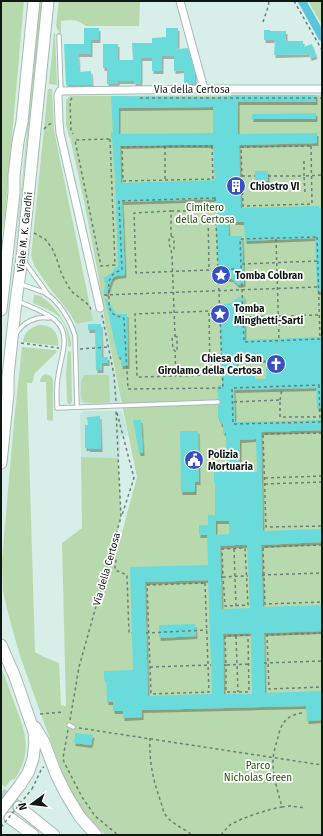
<svg xmlns="http://www.w3.org/2000/svg" width="323" height="836" font-family="'Fira Sans',sans-serif">
<defs>
<filter id="shadow"><feDropShadow dx="1.5" dy="3" stdDeviation="0" flood-color="#0004"/></filter>
</defs>
<rect width="100%" height="100%" fill="#d7efe8"/>
<path fill="#c5e6dd" d="M 102,308 L 121,404 L 83,404 L 80,402 L 78,341 L 74,325 L 92,321 L 91,311 Z
M 85,411 L 122,411 L 128,436 L 120,436 L 120,458 L 81,457 L 80,415 L 81,413 Z"/>
<path fill="#b8d9ad" d="M 1,1 L 24,1 L 5,215 L 1,238 Z
M 40,1 L 42,1 L 13,274 L 13,273 Z
M 59,1 L 140,1 L 139,26 L 86,26 C 77,19 72,20 61,21 L 61,34 L 60,34 L 56,26 Z
M 308,1 L 322,1 L 322,25 Z
M 54,33 L 55,33 L 57,85 L 49,84 Z
M 48,89 L 52,89 L 54,130 L 93,321 L 76,324 L 69,312 L 49,287 L 35,267 L 31,256 Z
M 322,95 L 322,835 L 106,835 L 85,817 L 67,786 L 20,656 L 8,613 L 3,591 L 2,560 L 14,422 L 22,347 L 23,347 L 55,350 L 57,351 L 56,353 L 35,373 C 33,376 34,380 32,383 L 27,383 L 35,652 L 42,656 L 59,663 L 61,705 L 66,706 L 62,543 L 82,528 L 81,457 L 118,458 L 121,517 L 108,564 L 113,566 L 137,477 L 105,322 L 99,279 L 85,206 L 70,137 L 69,137 L 66,124 L 66,100 L 70,96 Z
M 34,295 C 38,295 41,296 43,298 C 57,307 72,331 71,347 L 68,346 C 69,332 64,317 51,311 C 45,308 39,306 33,303 Z
M 39,325 C 53,325 59,333 58,346 L 23,342 C 24,332 30,328 39,325 Z
M 68,351 L 71,352 L 72,401 L 71,404 L 68,404 L 67,401 L 66,373 Z
M 46,374 L 51,376 L 53,380 L 53,421 L 47,420 L 46,382 L 40,382 C 40,378 42,375 46,374 Z
M 85,375 L 107,375 L 109,376 L 110,402 C 104,403 85,405 82,400 C 80,396 81,391 81,387 C 81,382 81,379 85,375 Z
M 1,667 C 6,680 11,693 15,705 C 26,733 33,753 14,780 L 12,779 L 5,787 L 1,784 Z"/>
<g fill="none" stroke-linecap="round" stroke-linejoin="round">
<path stroke="#59c5dc" stroke-width="8" d="M 302,1 L 322,37"/>
</g>
<path fill="#6adbdb" fill-rule="evenodd" filter="url(#shadow)" d="M 84,28 L 99,28 L 99,40 L 91,40 L 91,54 L 78,54 L 79,72 L 91,71 L 92,85 L 66,85 L 64,44 L 84,44 Z
M 166,28 L 178,28 L 178,49 L 188,48 L 195,73 L 195,84 L 184,84 L 184,70 L 174,71 L 174,56 L 162,56 L 162,71 L 152,71 L 152,58 L 141,58 L 141,84 L 134,84 L 134,81 L 118,81 L 118,84 L 107,84 L 107,68 L 103,68 L 103,44 L 118,44 L 118,60 L 133,60 L 132,43 L 152,43 L 152,38 L 166,37 Z
M 264,30 L 270,30 L 270,31 L 286,31 L 286,41 L 303,41 L 303,47 L 312,44 L 316,56 L 310,58 L 309,54 L 274,55 L 275,40 L 264,40 Z
M 231,95 L 316,95 L 316,102 L 238,102 L 238,134 L 317,133 L 317,143 L 239,145 L 241,208 L 319,206 L 319,208 L 322,208 L 322,292 L 317,292 L 315,238 L 245,241 L 244,222 L 228,222 L 229,236 L 242,236 L 244,284 L 238,285 L 232,279 L 221,278 L 220,271 L 218,271 L 215,199 L 122,202 L 125,275 L 117,276 L 114,277 L 112,279 L 107,294 L 104,293 L 106,280 L 105,281 L 103,278 L 111,273 L 114,270 L 114,268 L 115,268 L 118,266 L 115,176 L 112,138 L 111,138 L 111,132 L 113,132 L 111,96 L 215,97 L 231,96 ZM 213,107 L 213,133 L 119,134 L 119,108 ZM 167,145 L 213,145 L 215,180 L 121,183 L 120,146 Z
M 316,113 L 316,119 L 252,119 L 252,114 Z
M 255,171 L 268,171 L 268,181 L 255,181 Z
M 244,295 L 245,340 L 322,337 L 322,408 L 317,408 L 316,388 L 234,390 L 235,422 L 322,420 L 322,430 L 261,432 L 263,531 L 322,529 L 322,542 L 261,545 L 263,607 L 322,605 L 322,631 L 264,633 L 265,693 L 322,691 L 322,720 L 307,721 L 306,706 L 142,710 L 142,717 L 123,718 L 123,711 L 113,711 L 113,702 L 107,702 L 106,679 L 104,679 L 104,671 L 133,670 L 130,567 L 208,565 L 207,535 L 199,535 L 199,525 L 208,525 L 208,515 L 215,515 L 215,483 L 214,483 L 214,465 L 227,464 L 226,433 L 223,433 L 223,424 L 220,424 L 220,418 L 218,418 L 218,405 L 220,404 L 221,402 L 220,400 L 218,399 L 217,386 L 222,385 L 219,311 L 222,311 L 223,304 L 231,303 L 239,297 L 241,299 ZM 237,353 L 252,353 L 252,360 L 266,360 L 266,379 L 255,379 L 255,376 L 237,376 ZM 256,439 L 257,472 L 240,472 L 240,440 ZM 216,521 L 229,521 L 229,534 L 216,535 ZM 235,545 L 247,545 L 250,608 L 222,609 L 220,546 ZM 208,580 L 212,694 L 148,696 L 145,582 ZM 251,633 L 252,694 L 224,694 L 223,634 Z
M 105,299 L 107,299 L 115,312 L 117,314 L 127,314 L 128,366 L 121,366 L 121,357 L 118,357 Z
M 88,324 L 101,324 L 102,357 L 108,357 L 108,363 L 102,363 L 102,370 L 96,370 L 95,330 L 88,330 Z
M 100,416 L 101,449 L 89,449 L 88,448 L 85,448 L 85,425 L 88,425 L 87,417 Z
M 133,420 L 141,420 L 143,453 L 139,453 Z
M 180,431 L 198,431 L 199,482 L 195,482 L 195,492 L 181,492 Z
M 195,624 L 196,636 L 159,638 L 159,625 Z
M 75,733 L 93,735 L 91,745 L 74,743 Z"/>
<g fill="none" stroke-linecap="round" stroke-linejoin="round">
<path stroke="#b9cfc8" stroke-width="11" stroke-dasharray="11 5.5" stroke-linecap="butt" d="M 1,793 L 19,807"/>
<g stroke="#a4bbb4" stroke-width="5.5">
<path id="service" d="M 59,36 L 61,91
M 24,261 L 47,293
M 20,284 C 28,287 37,289 45,293 C 59,301 71,321 75,336 L 77,407
M 17,301 C 29,306 47,312 56,321 C 72,335 60,359 58,377 C 56,387 57,398 57,408 L 218,402
M 16,334 C 23,322 36,316 49,318
M 69,725 L 73,727"/>
</g>
<g stroke="#a4bbb4" stroke-width="9">
<path id="minor" d="M 180,1 L 204,89
M 100,308 L 60,133 L 59,122 L 58,95 L 60,91 L 204,89 L 322,89"/>
</g>
<g stroke="#a4bbb4" stroke-width="13">
<path id="primary" d="M 1,310 L 14,193 L 14,176 L 18,142 L 22,122 L 34,1
M 1,463 L 8,393 L 8,376 L 16,301 L 22,258 L 48,1
M 1,645 L 15,677 L 34,732 L 35,742 L 33,759 L 28,773 L 20,785
M 35,727 L 44,742 L 56,774 L 66,794 L 80,817 L 96,835"/>
</g>
<g stroke="#a4bbb4" stroke-width="13">
<path id="trunk" d="M 19,807 L 54,835
M 10,818 L 33,835"/>
</g>
<path stroke="#6d7e79" stroke-width="1.5" stroke-dasharray="3 3" stroke-linecap="butt" d="M 294,1 L 322,50
M 263,22 L 268,7 L 269,1
M 72,98 L 70,101 L 71,130 L 73,134
M 140,98 L 322,98
M 44,129 L 48,125 L 52,123
M 110,139 L 115,265 L 101,266 L 75,140 Z
M 165,146 L 165,180
M 212,146 L 213,179 L 123,181 L 122,147 Z
M 311,146 L 312,204 L 243,206 L 241,147 Z
M 242,176 L 255,176
M 268,176 L 304,176 L 304,159
M 305,192 L 304,176 L 322,175
M 215,198 L 223,388 L 128,389 L 124,319 L 123,317 C 107,317 109,304 109,291 C 109,287 108,283 110,279 C 112,273 117,272 122,270 L 119,201 Z
M 171,211 L 208,211 L 209,270 L 136,273 L 134,213 L 171,211 L 171,236 C 166,242 172,249 172,256 C 173,283 174,309 175,336 L 172,337 L 173,349 L 175,351 L 176,376 L 210,375 L 209,311 L 135,314 L 137,377 L 176,376
M 34,233 L 45,239 L 52,248 L 57,260 L 62,275 L 71,291 L 90,306 L 91,311
M 171,236 L 174,238 L 174,249 L 172,252
M 317,237 L 320,339 L 244,342 L 240,239 Z
M 276,239 L 279,339
M 242,264 L 318,261
M 220,272 L 227,272 L 232,269 L 235,269
M 104,295 L 317,287
M 102,315 L 114,375 L 116,402
M 243,317 L 319,315
M 175,336 L 177,337 L 177,349 L 175,351
M 21,343 L 59,348
M 80,349 L 108,347
M 319,385 L 320,422 L 233,424 L 232,388 Z
M 280,400 L 282,389
M 234,402 L 280,400 L 280,417 L 317,417
M 117,413 L 134,478 L 122,515
M 322,433 L 263,434 L 266,527 L 322,526
M 265,478 L 322,476
M 265,484 L 322,482
M 322,545 L 263,547 L 265,604 L 322,602
M 234,549 L 236,606
M 110,558 L 116,560 L 115,567 L 115,570 L 127,575 L 127,577 L 129,633 L 132,633
M 262,575 L 322,573
M 221,577 L 223,577 L 225,606 L 248,605 L 245,548 L 222,549 L 223,577 L 246,576 L 248,576
M 205,583 L 209,692 L 151,694 L 147,585 Z
M 146,633 L 207,630
M 322,633 L 267,635 L 269,689 L 322,687
M 236,636 L 238,692
M 264,663 L 322,661
M 224,665 L 226,665 L 226,692 L 249,692 L 248,635 L 225,636 L 226,665 L 249,664 L 251,664
M 150,667 L 211,665
M 40,714 L 64,712
M 70,720 L 79,667 L 121,517 L 116,411
M 79,728 L 322,765
M 68,730 L 63,758 L 64,762 L 82,797 L 95,816 L 118,835
M 150,738 C 149,761 153,781 161,802 C 162,806 163,811 165,814 C 171,824 184,828 192,835
M 32,789 L 42,768 L 44,767
M 282,807 L 290,806 L 306,808
M 221,835 C 224,831 227,828 230,825 C 241,818 269,809 282,807 C 278,792 272,775 273,758 C 274,751 276,744 278,737 C 281,723 287,715 302,713"/>
<use href="#service" stroke="#fff" stroke-width="3.5"/>
<use href="#minor" stroke="#fff" stroke-width="7"/>
<use href="#primary" stroke="#fff" stroke-width="11"/>
<use href="#trunk" stroke="#fff" stroke-width="11"/>
<g stroke="#a4bbb4" stroke-width="13" stroke-linecap="butt">
<path id="primary-bridge" d="M 1,810 L 20,785"/>
</g>
<path stroke="#6d7e79" stroke-width="1.5" stroke-dasharray="3 3" stroke-linecap="butt" d="M 1,827 L 32,789"/>
<use href="#primary-bridge" stroke="#fff" stroke-width="11"/>
</g>
<defs>
<g id="building-disc" transform="scale(1)"><circle r="9.5" fill="#3950c2" stroke="#fff"/><path d="M-4-6H4V6H1V3H-1V6H-4ZM-2.5-4.3h1.7v1.8h-1.7ZM.8-4.3h1.7v1.8H.8ZM-2.5-1h1.7V.8h-1.7ZM.8-1h1.7V.8H.8Z" fill="#fff"/></g>
<g id="sight-disc" transform="scale(1)"><circle r="9.5" fill="#3950c2" stroke="#fff"/><path d="M0-6L1.8-2.2L6-1.7L2.9 1.2L3.7 5.4L0 3.3L-3.7 5.4L-2.9 1.2L-6-1.7L-1.8-2.2Z" fill="#fff"/></g>
<g id="church-disc" transform="scale(1)"><circle r="9.5" fill="#3950c2" stroke="#fff"/><path d="M-1.2-6h2.4v3.5h3.3v2.4h-3.3V6h-2.4V-.1h-3.3v-2.4h3.3Z" fill="#fff"/></g>
<g id="civic-disc" transform="scale(1)"><circle r="9.5" fill="#3950c2" stroke="#fff"/><path d="M-.6-6.5H3V-4.5H.6V-3L4-1V1h2V6H-6V1h2V-1L-.6-3ZM-1.2 2.5V6h2.4V2.5Z" fill="#fff"/></g>
</defs>
<g fill-rule="evenodd">
<use href="#building-disc" x="236" y="186"/>
<use href="#sight-disc" x="221" y="275"/>
<use href="#sight-disc" x="220" y="314"/>
<use href="#church-disc" x="276" y="364"/>
<use href="#civic-disc" x="194" y="460"/>
</g>
<g text-anchor="middle" stroke-width="3.5" stroke-linejoin="round" paint-order="stroke">
<g font-size="10" fill="#0f1815" stroke="#fff">
<text x="192" y="93">Via della Certosa</text>
<text transform="translate(24 232) rotate(-84)" y="4">Viale M. K. Gandhi</text>
<text transform="translate(106 569) rotate(-74)" y="4">Via della Certosa</text>
</g>
<g font-size="10" font-weight="bold" fill="#0f1815" stroke="#fff" text-anchor="start">
<text x="250" y="190">Chiostro VI</text>
<text x="235" y="279">Tomba Colbran</text>
<text x="234" y="312">Tomba<tspan x="234" dy="12">Minghetti-Sarti</tspan></text>
<text x="262" y="362" text-anchor="end">Chiesa di San<tspan x="262" dy="12">Girolamo della Certosa</tspan></text>
<text x="208" y="458">Polizia<tspan x="208" dy="12">Mortuaria</tspan></text>
</g>
<g font-size="10" fill="#214f0e" stroke="#fff">
<text x="205" y="211">Cimitero<tspan x="205" dy="12">della Certosa</tspan></text>
<text x="258" y="769">Parco<tspan x="258" dy="12">Nicholas Green</tspan></text>
</g>
</g>
<rect width="323" height="836" fill="none" stroke="#0f1815" stroke-width="4"/>
<g transform="translate(32 804) rotate(255)" stroke="#ffffff" stroke-width="3" paint-order="stroke">
<path d="M0-3L7 15L0 10L-7 15Z" fill="#0f1815"/>
<text y="-6" font-size="11" font-weight="bold" text-anchor="middle" fill="#0f1815">N</text>
</g>
</svg>
